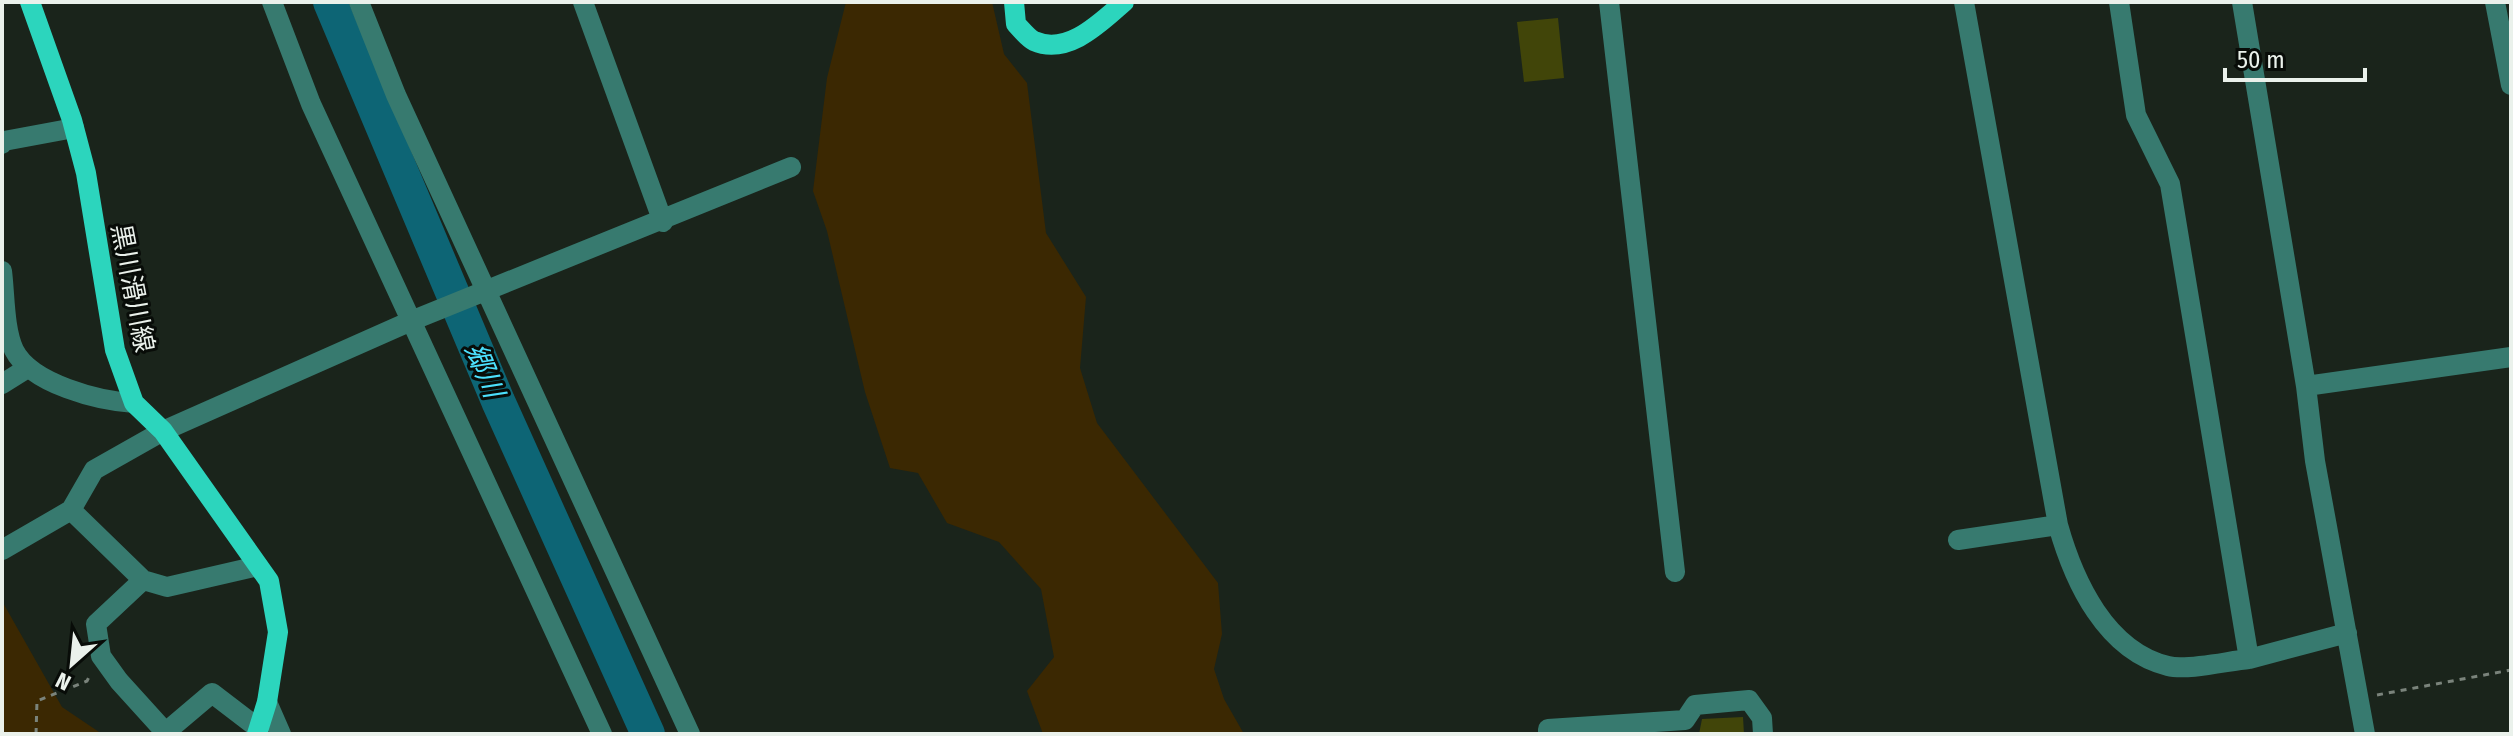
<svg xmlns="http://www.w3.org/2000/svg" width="2513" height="736" font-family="'Fira Sans Condensed','Noto Sans JP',sans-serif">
<rect width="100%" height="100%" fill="#1a241b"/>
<path fill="#3b2802" d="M 846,2 L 992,2 L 1004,54 L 1027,83 L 1046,233 L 1086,297 L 1080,368 L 1097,423 L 1218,583 L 1222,634 L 1214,669 L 1224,699 L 1244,734 L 1043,734 L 1027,691 L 1054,657 L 1041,589 L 999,542 L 947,523 L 918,473 L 890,468 L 865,392 L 827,231 L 813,191 L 827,78 Z
M 2,601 L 62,707 L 102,734 L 2,734 Z"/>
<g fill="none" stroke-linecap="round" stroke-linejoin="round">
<path stroke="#0d6575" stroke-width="34" d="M 330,2 L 498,401 L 648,734"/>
</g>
<path fill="#414509" d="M 1558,18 L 1564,78 L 1524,82 L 1517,22 Z
M 1743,717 L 1744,734 L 1699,734 L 1702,719 Z"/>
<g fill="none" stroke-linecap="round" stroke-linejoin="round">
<path stroke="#7a837b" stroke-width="3" stroke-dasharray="6 6" stroke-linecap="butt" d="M 2377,695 L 2511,670
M 36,734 L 37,701 L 87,681 L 91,673"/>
<path stroke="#377a6f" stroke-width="20" d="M 272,2 L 311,104 L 602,734
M 359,2 L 396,95 L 690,734
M 583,2 L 663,222
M 1609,2 L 1675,572
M 1964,2 L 2058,525
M 2119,2 L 2136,115 L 2170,184 L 2249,659 L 2347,633
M 2242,2 L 2306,386 L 2315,461 L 2365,734
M 2495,2 L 2511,85
M 2,144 L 4,141 L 74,128
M 2,271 C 5,294 4,329 14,350 C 31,384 99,401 134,403
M 2,384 L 26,369
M 2306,386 L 2511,357
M 1958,540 L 2058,525 C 2074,582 2106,651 2168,666 C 2187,671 2228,661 2249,659
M 2,550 L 71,510
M 143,580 L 71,510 L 94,470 L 163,431 L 411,321 L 791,167
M 267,702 L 281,734
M 166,732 L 212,693 L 259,729
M 167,734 L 119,681 L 101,656 L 96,624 L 143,580 L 167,587 L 258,566
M 1548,734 L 1548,729 L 1685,720 L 1695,705 L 1749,700 L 1762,718 L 1763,734"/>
<path stroke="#2cd5bd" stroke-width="20" d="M 30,2 L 72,120 L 86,173 L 115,350 L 134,403 L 163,431 L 269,581 L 278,632 L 267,702 L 257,734
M 1014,2 L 1016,24 C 1021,29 1028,38 1034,41 C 1068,56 1101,22 1124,2"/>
</g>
<g text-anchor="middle" stroke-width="6" stroke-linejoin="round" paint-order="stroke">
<g font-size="26" fill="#eaf1eb" stroke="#080c08">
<text transform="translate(133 288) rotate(79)" y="9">黒川滑川線</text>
</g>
<g font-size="28" font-style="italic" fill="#4ce0fd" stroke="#080c08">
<text transform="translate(485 370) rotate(67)" y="10">郷川</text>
</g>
</g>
<rect width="2513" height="736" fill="none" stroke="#eaf1eb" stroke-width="8"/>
<g transform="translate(72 664) rotate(207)" stroke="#080c08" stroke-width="6" paint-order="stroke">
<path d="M0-6L14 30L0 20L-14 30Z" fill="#eaf1eb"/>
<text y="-12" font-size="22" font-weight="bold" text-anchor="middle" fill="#eaf1eb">N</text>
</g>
<path d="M2225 68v12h140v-12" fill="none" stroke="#eaf1eb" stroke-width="4"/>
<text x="2237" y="68" font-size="24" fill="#eaf1eb" stroke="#080c08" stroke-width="6" paint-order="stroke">50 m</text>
</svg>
